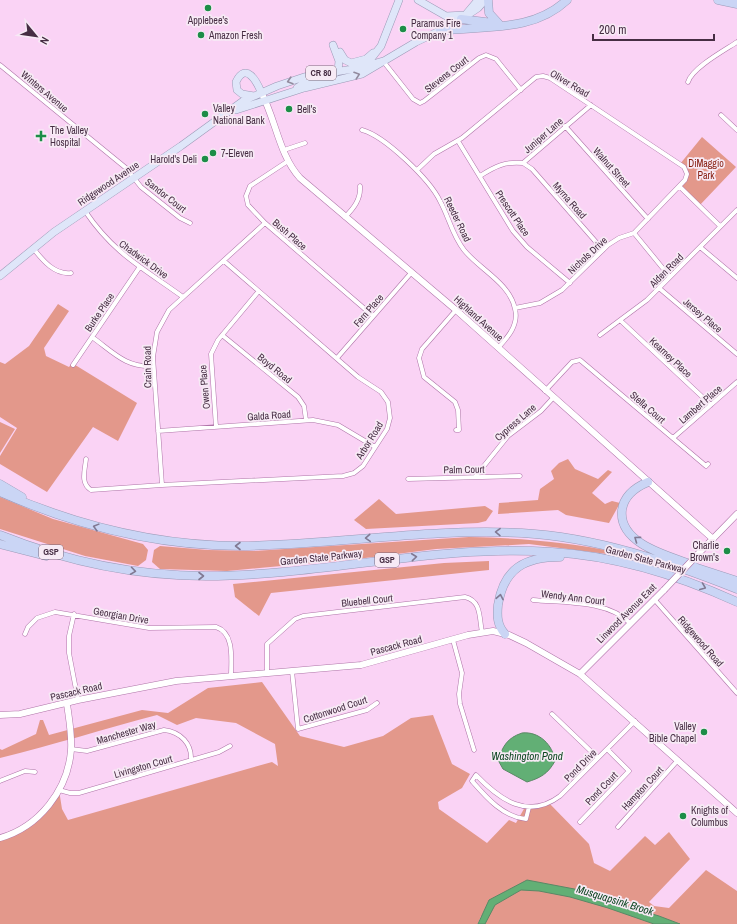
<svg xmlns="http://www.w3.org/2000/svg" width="737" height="924" font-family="'Archivo Narrow',sans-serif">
<rect width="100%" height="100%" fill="#fad3f5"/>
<path fill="#e3988b" d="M 702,137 L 736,167 L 699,206 L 680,187 L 687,174 L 680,164 Z
M 58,304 L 69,311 L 44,348 L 46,356 L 69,367 L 72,363 L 137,403 L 118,441 L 93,427 L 47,492 L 0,464 L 0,456 L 17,428 L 0,417 L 0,362 L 5,364 L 29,346 Z
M 0,422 L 15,429 L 0,453 Z
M 568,459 L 575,469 L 598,479 L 608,470 L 612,472 L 592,493 L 605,504 L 612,501 L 620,503 L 609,523 L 566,515 L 558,510 L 498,514 L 499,503 L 538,500 L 540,489 L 554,479 L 551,471 L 559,463 Z
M 0,497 L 53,519 L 143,544 L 148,550 L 146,560 L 138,566 L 85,556 L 0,529 Z
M 379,499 L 396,514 L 485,506 L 493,511 L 486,521 L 478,523 L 366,529 L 354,520 Z
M 469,537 C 520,538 567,542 616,552 L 615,555 L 529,544 L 436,549 L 357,559 L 227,571 L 160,569 L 152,562 L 154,550 L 160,546 L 208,550 L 254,551 Z
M 489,561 L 489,570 L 271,593 L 259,616 L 235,597 L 233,584 L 444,563 Z
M 262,682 L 300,736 L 344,747 L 383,736 L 411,718 L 433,715 L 452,764 L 470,774 L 462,788 L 438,802 L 439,809 L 487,843 L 509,820 L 516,823 L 525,807 L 549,803 L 589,844 L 594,863 L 610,871 L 645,836 L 655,845 L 669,832 L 690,859 L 649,902 L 654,906 L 669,908 L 706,870 L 737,891 L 737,924 L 480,924 L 481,916 L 478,924 L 0,924 L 0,838 L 25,827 L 59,790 L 62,809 L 68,820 L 272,762 L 278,766 L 275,744 L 236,723 L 196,718 L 177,725 L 157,715 C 104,729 53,745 0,758 L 0,749 L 2,750 L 36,734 L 40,720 L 43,720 L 49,735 L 142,710 L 168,713 L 208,688 Z"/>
<path fill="#62af75" stroke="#5a8866" d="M 522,733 C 539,731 553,745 555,761 C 548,774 540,778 527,782 L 503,769 L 498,760 C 503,746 507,738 522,733 Z
M 527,880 L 606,895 L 612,902 L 659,916 L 680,924 L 654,924 L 608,908 L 570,897 L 539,891 L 521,890 L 495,905 L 485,924 L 478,924 L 489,900 Z"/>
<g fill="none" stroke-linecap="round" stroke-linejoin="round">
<g stroke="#af74a8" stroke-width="5">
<path id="street" d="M 383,61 L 413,99 L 420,103 L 424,101 L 479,58 L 486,55 L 496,59 L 521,90
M 0,65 L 126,168 L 141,187 L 180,218 L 190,223
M 688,82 C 692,68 725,50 737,42
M 721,115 L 737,130
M 565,126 L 648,219
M 362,130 C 385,136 430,180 440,201 C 449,217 452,235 464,250 C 479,269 510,283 515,309 C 519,325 508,337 498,348
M 458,141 L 513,231 L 527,247 L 570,283
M 284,150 L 305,143
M 288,161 L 250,186 L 246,196 L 248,205 L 265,223 L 373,316
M 523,163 L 532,169 L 603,250
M 417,170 L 434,154 L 462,138 L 536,77 L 543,76 L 550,78 L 684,167 L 687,174 L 685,180 L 634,233 L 619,238 L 608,245 L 562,290 L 540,303 L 515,308
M 480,176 C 494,167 505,161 523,163 L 591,105
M 680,187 L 720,226
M 85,211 C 114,254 143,268 183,297
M 345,217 C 354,208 361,199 360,186
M 634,233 L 670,277
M 700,247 L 737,278
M 33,248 C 43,261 55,275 71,273
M 659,288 L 737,354
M 456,310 L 422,349 L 419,358 L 424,377 L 455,402 L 458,410 L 459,430 L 456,430
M 621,321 L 711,405
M 222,335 L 298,397 L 304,406 L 306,420
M 600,335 L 647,300 L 737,210
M 92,337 C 113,352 126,368 153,366
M 337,358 L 411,273
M 73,365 L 139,268
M 545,391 L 572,362 L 580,360 L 706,466 L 708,464
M 216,427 L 211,354 L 218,340 L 258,292
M 158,431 L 313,420 L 338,425 L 375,447
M 673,438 L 737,382
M 86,459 C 85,470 80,483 91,490 L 162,485 L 343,476 L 354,473 L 363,466 L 387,429 L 390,418 L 388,402 L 381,392 L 358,377 L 224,261
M 475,477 L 508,436 L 541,411 L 553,398
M 408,479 L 520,476
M 162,485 L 153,357 L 157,332 L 169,310 L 265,223
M 654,599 L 737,693
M 533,600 C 563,603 608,600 630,623
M 74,614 L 69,636 L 69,653 L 78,700
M 25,634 L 28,627 L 37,618 L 55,612 L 149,628 L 216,627 C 235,633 231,660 231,676
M 453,640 L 462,673 L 459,694 L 460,704 L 474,750
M 292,671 L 298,729 L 367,710 L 377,703
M 267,673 L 267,644 L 295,619 L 303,616 L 465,597 C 482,601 479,619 482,632
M 552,714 L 598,758
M 71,749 L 87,751 L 164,730 C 181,732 192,744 191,760
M 0,781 L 25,771 L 35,772
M 59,790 L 70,793 L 79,793 L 219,752 L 230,746
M 529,807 L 526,819 C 503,817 486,797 472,781 L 476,775 C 500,800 528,820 560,796 L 635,721
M 580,822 L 629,771 L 607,749
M 618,827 L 678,760"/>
</g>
<g stroke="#af74a8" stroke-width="7">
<path id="secondary" d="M 261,92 C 276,120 279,155 300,178 L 456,310 L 713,539
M 699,553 L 737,514
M 580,674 L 664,590
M 0,715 L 20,714 L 78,700 L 176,681 L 361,665 L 468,635 L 493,631 L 509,635 L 526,643 L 580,674 L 737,813
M 0,838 C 39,827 68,790 71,750 C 72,734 69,719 67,704"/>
</g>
<g stroke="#9c9ab7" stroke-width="8">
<path id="primary" d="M 418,0 L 446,16 L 465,15
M 467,13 L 478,0
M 340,52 L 345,60 L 351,63 L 366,59 L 373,53
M 366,65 L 381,46 L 399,0
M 297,88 L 306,82 L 331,76 L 338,71 L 339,61 L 333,45
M 254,96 L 242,94 L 237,90 L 236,82 C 246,61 257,82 261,92
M 236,110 L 304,88 L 362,74 L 416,42 L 454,24 L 478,8 L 485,0
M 0,276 L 54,232 L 181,146 L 243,101 L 277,86 L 304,77 L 359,68 L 383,61"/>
</g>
<g stroke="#9c9ab7" stroke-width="9">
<path id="highway" d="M 488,0 L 489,13 L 499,24
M 718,0 L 737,4
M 461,19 L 493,23
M 440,31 C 483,25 532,33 567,0
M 648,482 C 636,487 624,495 622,510 C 618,544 669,556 693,565
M 0,484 L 22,497
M 0,492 C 77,526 158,546 242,546 C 335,545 428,528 522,533 C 596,537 669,562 737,589
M 0,535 C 65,561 136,576 206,576 C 322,576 436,544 552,552 C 617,556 678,575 737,602
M 0,544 L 46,556
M 688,565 L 737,581
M 505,634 C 497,625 497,616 498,605 C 504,568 525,557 560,557"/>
</g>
<use href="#street" stroke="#fff" stroke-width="4"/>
<use href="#secondary" stroke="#fff" stroke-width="6"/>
<use href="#primary" stroke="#dfe6f9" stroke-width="7"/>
<use href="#highway" stroke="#cad5f5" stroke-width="8"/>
<g stroke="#af74a8" stroke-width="7" stroke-linecap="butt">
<path id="secondary-bridge" d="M 664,590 L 699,553"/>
</g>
<use href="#secondary-bridge" stroke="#fff" stroke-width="6"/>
</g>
<defs><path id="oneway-chevron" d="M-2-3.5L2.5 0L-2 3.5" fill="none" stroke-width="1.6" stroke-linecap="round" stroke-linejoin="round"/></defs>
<g stroke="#928a9e">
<use href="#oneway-chevron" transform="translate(357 75) rotate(-19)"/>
<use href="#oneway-chevron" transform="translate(290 81) rotate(163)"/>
</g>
<g stroke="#817993">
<use href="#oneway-chevron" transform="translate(96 527) rotate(-165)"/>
<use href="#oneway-chevron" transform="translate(498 532) rotate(-179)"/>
<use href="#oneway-chevron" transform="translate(368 538) rotate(176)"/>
<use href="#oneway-chevron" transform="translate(637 539) rotate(-144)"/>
<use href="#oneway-chevron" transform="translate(238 546) rotate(-180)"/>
<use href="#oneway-chevron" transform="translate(414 557) rotate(-6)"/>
<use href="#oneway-chevron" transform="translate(133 571) rotate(8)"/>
<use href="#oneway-chevron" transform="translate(201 576)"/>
<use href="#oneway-chevron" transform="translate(703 587) rotate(22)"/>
<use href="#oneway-chevron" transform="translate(500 597) rotate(-79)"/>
</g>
<g fill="#1c8d47" stroke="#f7eaf5" stroke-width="1.5">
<circle cx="208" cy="8" r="4"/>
<circle cx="403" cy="29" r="4"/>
<circle cx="201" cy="35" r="4"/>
<circle cx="289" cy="109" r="4"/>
<circle cx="205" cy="114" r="4"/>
<path d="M39 130h4v4h4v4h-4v4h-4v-4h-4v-4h4z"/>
<circle cx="213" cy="153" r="4"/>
<circle cx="205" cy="159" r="4"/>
<circle cx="727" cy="551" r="4"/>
<circle cx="704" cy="732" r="4"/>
<circle cx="683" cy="816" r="4"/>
</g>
<g text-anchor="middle" stroke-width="3.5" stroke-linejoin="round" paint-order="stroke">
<g fill="#f7eaf5" stroke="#7b6678" stroke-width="1">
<rect x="306" y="66" width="30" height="14" rx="3"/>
<rect x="39" y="545" width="24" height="14" rx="3"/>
<rect x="375" y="553" width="24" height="14" rx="3"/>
</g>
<g font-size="9" font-weight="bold" fill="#462d43">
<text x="321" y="76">CR 80</text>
<text x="51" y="555">GSP</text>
<text x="387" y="563">GSP</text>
</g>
<g font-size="10" fill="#462d43" stroke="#f7eaf5" text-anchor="start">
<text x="208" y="24" text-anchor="middle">Applebee's</text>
<text x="411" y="27">Paramus Fire<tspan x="411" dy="12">Company 1</tspan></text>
<text x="209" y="39">Amazon Fresh</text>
<text x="213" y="112">Valley<tspan x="213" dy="12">National Bank</tspan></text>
<text x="297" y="113">Bell's</text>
<text x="50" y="134">The Valley<tspan x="50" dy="12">Hospital</tspan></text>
<text x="221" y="157">7-Eleven</text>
<text x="197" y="163" text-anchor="end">Harold's Deli</text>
<text x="719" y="549" text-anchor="end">Charlie<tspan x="719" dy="12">Brown's</tspan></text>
<text x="696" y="730" text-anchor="end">Valley<tspan x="696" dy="12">Bible Chapel</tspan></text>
<text x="691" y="814">Knights of<tspan x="691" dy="12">Columbus</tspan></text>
</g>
<g font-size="10" fill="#462d43" stroke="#f7eaf5">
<text transform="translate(446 74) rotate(-38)" y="4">Stevens Court</text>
<text transform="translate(570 83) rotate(31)" y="4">Oliver Road</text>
<text transform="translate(45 91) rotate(40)" y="4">Winters Avenue</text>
<text transform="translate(543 135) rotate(-41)" y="4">Juniper Lane</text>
<text transform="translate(612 167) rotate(48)" y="4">Walnut Street</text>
<text transform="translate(108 183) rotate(-34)" y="4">Ridgewood Avenue</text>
<text transform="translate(166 195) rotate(38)" y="4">Sandor Court</text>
<text transform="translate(570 200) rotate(49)" y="4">Myrna Road</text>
<text transform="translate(513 213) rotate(56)" y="4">Prescott Place</text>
<text transform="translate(458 219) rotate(64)" y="4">Reeder Road</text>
<text transform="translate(290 234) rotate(41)" y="4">Bush Place</text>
<text transform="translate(587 255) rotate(-43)" y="4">Nichols Drive</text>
<text transform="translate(144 259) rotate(36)" y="4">Chadwick Drive</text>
<text transform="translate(666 270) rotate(-45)" y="4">Alden Road</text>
<text transform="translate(368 310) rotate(-49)" y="4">Fern Place</text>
<text transform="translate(99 312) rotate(-56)" y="4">Burke Place</text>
<text transform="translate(703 315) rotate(40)" y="4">Jersey Place</text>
<text transform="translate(479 318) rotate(42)" y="4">Highland Avenue</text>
<text transform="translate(671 357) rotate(43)" y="4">Kearney Place</text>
<text transform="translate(147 367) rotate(-91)" y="4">Crain Road</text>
<text transform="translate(275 368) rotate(39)" y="4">Boyd Road</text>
<text transform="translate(204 387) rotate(-95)" y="4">Owen Place</text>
<text transform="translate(700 404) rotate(-41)" y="4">Lambert Place</text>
<text transform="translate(648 407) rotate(41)" y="4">Stella Court</text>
<text transform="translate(269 415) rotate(-4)" y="4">Galda Road</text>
<text transform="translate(515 422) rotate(-41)" y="4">Cypress Lane</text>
<text transform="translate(369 440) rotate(-58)" y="4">Arbor Road</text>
<text transform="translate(464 469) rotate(-1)" y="4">Palm Court</text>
<text transform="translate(321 557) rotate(-6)" y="4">Garden State Parkway</text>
<text transform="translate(646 559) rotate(15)" y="4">Garden State Parkway</text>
<text transform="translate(573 597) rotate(7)" y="4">Wendy Ann Court</text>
<text transform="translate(367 600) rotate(-6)" y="4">Bluebell Court</text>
<text transform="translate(626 613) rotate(-45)" y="4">Linwood Avenue East</text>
<text transform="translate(121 615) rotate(10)" y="4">Georgian Drive</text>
<text transform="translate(701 641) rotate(49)" y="4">Ridgewood Road</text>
<text transform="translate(396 645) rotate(-15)" y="4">Pascack Road</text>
<text transform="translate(76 691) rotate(-13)" y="4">Pascack Road</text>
<text transform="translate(335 709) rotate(-18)" y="4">Cottonwood Court</text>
<text transform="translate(126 732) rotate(-16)" y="4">Manchester Way</text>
<text transform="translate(580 765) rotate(-45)" y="4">Pond Drive</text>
<text transform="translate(143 766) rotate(-16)" y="4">Livingston Court</text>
<text transform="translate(601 788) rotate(-46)" y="4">Pond Court</text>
<text transform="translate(642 788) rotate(-47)" y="4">Hampton Court</text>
</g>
<g font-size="10" fill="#851a0d" stroke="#f7eaf5">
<text x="706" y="167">DiMaggio<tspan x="706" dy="12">Park</tspan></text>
</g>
<g font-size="11" font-style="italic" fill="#0b4620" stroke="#f7eaf5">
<text x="527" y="760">Washington Pond</text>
<text transform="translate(615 900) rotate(17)" y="4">Musquapsink Brook</text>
</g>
</g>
<g transform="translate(36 36) rotate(119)" stroke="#f7eaf5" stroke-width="3" paint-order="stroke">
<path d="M0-3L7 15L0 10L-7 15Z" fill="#462d43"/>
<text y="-6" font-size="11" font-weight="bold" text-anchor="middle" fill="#462d43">N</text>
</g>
<path d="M593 34v6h121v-6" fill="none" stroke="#462d43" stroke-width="2"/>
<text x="599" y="34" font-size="12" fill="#462d43" stroke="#f7eaf5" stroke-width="3" paint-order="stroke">200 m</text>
</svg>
